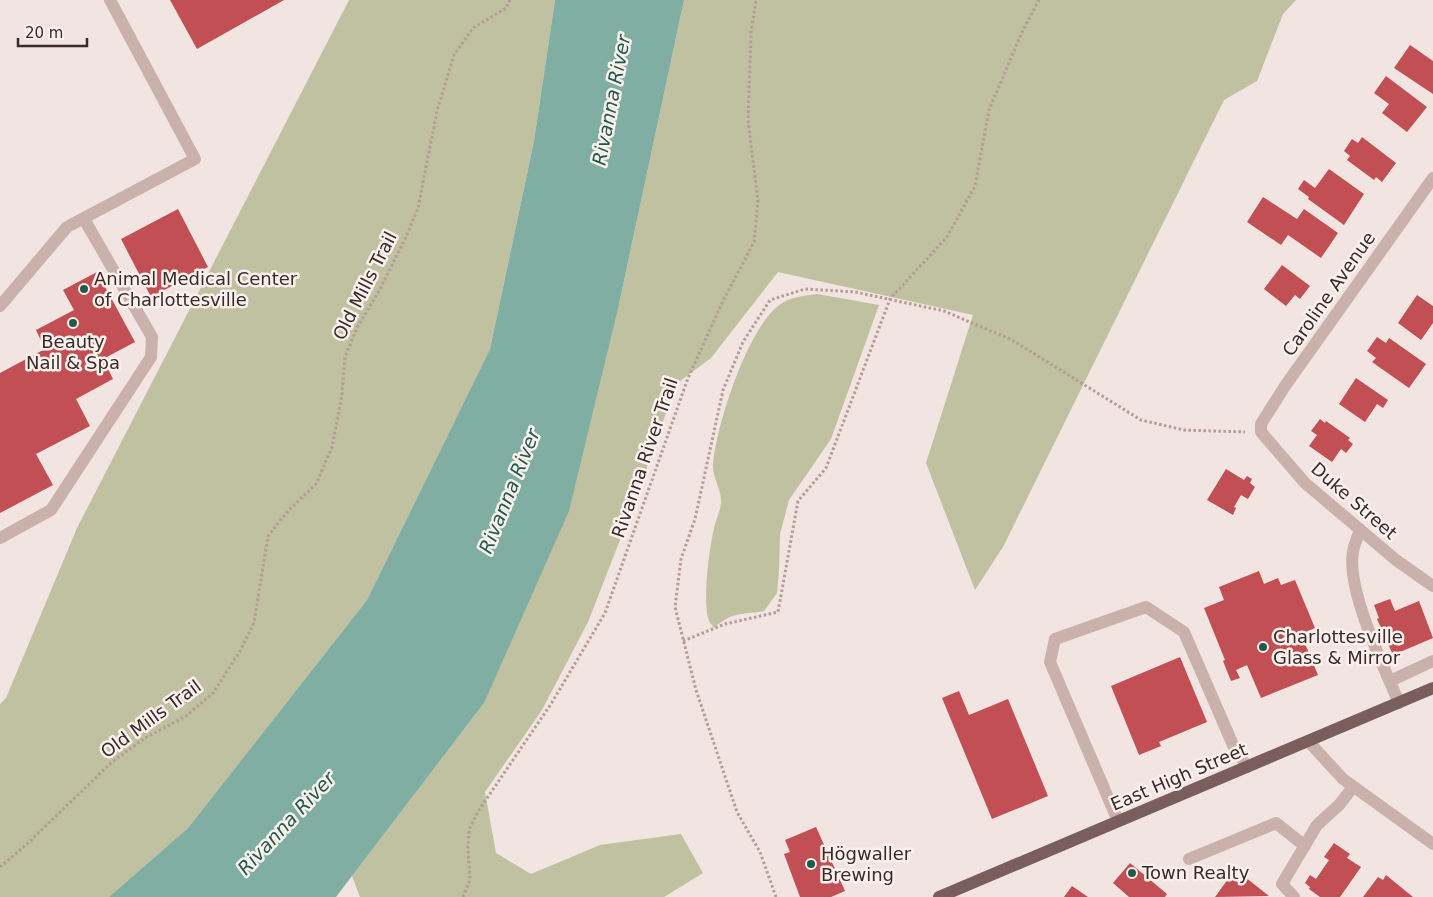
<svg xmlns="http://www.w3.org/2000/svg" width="1433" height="897" font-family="'DejaVu Sans',sans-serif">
<rect width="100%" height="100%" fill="#f2e4e0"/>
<path fill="#bfc1a0" d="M 349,0 L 555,0 L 534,141 L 490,349 L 367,600 L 188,828 L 109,897 L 0,897 L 0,704 L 6,698 L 77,528 Z
M 684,0 L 1296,0 L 1283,14 L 1257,81 L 1224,100 L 1003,547 L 975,590 L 926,463 L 973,315 L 778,272 L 711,358 L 676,384 L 636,499 L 588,622 L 542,710 L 485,792 L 496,853 L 531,874 L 600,845 L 681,834 L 703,873 L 664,897 L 360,897 L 352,876 L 484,703 L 619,304 Z
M 817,294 L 879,305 L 831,439 L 789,500 L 780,534 L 779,570 L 777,593 L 764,611 C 741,615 733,611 714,628 C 712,625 709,622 708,618 C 703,595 709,551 714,528 C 716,519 721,510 721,502 C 722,490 712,477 713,465 C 716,426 747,330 778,306 C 789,297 803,296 817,294 Z"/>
<path fill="#80aea3" d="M 555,0 L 684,0 L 619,304 L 569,511 L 484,703 L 336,897 L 109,897 L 188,828 L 367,600 L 490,349 L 534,141 Z"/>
<path fill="#c14f54" d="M 170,0 L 284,0 L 197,49 Z
M 1410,45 L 1433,61 L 1433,94 L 1394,68 Z
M 1386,76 L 1427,107 L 1407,132 L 1382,113 L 1389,104 L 1374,93 Z
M 1362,137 L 1396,163 L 1382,182 L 1376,177 L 1374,180 L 1347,160 L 1350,156 L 1344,151 L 1352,139 L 1358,143 Z
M 1329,169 L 1364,194 L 1344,225 L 1308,199 L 1309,197 L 1298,189 L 1304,180 L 1315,188 Z
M 1263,197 L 1297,219 L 1304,209 L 1338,233 L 1321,258 L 1288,235 L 1281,245 L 1247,222 Z
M 178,209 L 208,267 L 151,297 L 121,239 Z
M 1282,265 L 1310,286 L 1300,299 L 1295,295 L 1286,306 L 1264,289 Z
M 97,272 L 135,342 L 103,359 L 113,379 L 76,399 L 90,426 L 36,454 L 53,485 L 0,513 L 0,373 L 45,349 L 36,330 L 74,310 L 63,290 Z
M 1417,295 L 1433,306 L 1433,323 L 1421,340 L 1398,323 Z
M 1377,337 L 1386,343 L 1389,338 L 1426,364 L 1409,388 L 1372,362 L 1376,358 L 1367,351 Z
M 1356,378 L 1388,400 L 1383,408 L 1377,404 L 1365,422 L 1339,404 Z
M 1320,419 L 1325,423 L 1326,421 L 1350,438 L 1348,440 L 1353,444 L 1346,453 L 1341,449 L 1332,462 L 1309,446 L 1317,435 L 1311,431 Z
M 1226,469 L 1244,480 L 1247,476 L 1252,479 L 1250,483 L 1255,487 L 1248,499 L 1241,495 L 1234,507 L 1236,508 L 1233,515 L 1207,500 Z
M 1259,571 L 1264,584 L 1278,578 L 1281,585 L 1295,580 L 1315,628 L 1301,634 L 1318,675 L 1261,698 L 1247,665 L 1236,670 L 1240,678 L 1231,681 L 1223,661 L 1225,660 L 1204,608 L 1224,600 L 1219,587 Z
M 1390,599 L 1395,611 L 1419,601 L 1433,638 L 1393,655 L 1377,619 L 1379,618 L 1374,605 Z
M 1180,657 L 1207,722 L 1159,742 L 1161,746 L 1139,755 L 1111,686 Z
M 959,691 L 969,715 L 1008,699 L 1048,796 L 992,819 L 942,698 Z
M 816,827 L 845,891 L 831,897 L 800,897 L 784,854 L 790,852 L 785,840 Z
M 1334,843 L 1350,854 L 1347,858 L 1361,867 L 1340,897 L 1320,897 L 1309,889 L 1310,887 L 1305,883 L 1310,875 L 1316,879 L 1329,860 L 1324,857 Z
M 1130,863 L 1167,894 L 1165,897 L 1129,897 L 1113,883 Z
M 1231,875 L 1240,882 L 1245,877 L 1269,896 L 1215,897 Z
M 1386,875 L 1413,897 L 1363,897 L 1378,877 L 1383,880 Z
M 1072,886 L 1088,897 L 1064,897 Z"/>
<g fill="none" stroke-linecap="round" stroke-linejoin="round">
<path stroke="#b69b96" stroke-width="3" stroke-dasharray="2.5 2.5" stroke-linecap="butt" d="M 683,641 L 725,624 L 778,612 L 798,501 L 826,468 L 890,299 L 947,237 L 975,186 L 989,110 L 1022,32 L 1039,0
M 0,867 L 27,844 L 112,762 L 145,738 L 186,716 L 213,693 L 240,651 L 254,623 L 268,536 L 288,511 L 316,484 L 332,447 L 342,395 L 345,357 L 358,326 L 379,291 L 406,237 L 418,208 L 437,111 L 454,55 L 473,28 L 506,8 L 510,0
M 463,897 L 470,880 L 468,849 L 469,830 L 479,810 L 551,704 L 605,613 L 688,378 L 722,303 L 754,242 L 758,201 L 748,120 L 751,32 L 756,0
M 776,897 L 760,852 L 737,812 L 696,690 L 675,607 L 681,559 L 695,519 L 723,390 L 743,342 L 770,300 L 805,289 L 855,292 L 944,311 L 1012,340 L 1141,420 L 1184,430 L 1245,432"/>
<path stroke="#cab1ac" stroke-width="12" d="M 1433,178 L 1285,386 L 1261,424 L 1261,432 L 1305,483 L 1396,560 L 1433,586
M 0,306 L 67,227 L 195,159 L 110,0
M 1360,529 C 1358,537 1354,544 1353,552 C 1346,589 1384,667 1399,703
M 0,538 L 51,510 L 151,357 L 152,337 L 84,219
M 1390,681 L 1433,661
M 1308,741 L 1343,779 L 1433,844
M 1118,821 L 1050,662 L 1055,639 L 1146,607 L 1184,632 L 1233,745 L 1247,767
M 1189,859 L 1276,823 L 1305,846
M 1294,897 L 1282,884 L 1317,825 L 1339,805 L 1353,787"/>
<path stroke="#7a5e5c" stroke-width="12" d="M 939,897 L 1433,688"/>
</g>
<g fill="#21594d" stroke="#faf0ec" stroke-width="2">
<circle cx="84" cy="289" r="5"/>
<circle cx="73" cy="323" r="5"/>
<circle cx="1263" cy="647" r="5"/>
<circle cx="811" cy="864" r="5"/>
<circle cx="1132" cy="873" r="5"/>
</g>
<g text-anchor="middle" stroke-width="5" stroke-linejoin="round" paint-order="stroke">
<g font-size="18" fill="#382b2a" stroke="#faf0ec" text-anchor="start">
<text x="94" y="285">Animal Medical Center<tspan x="94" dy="21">of Charlottesville</tspan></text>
<text x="73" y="348" text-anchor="middle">Beauty<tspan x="73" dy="21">Nail &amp; Spa</tspan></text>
<text x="1273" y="643">Charlottesville<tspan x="1273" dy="21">Glass &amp; Mirror</tspan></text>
<text x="821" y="860">Högwaller<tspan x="821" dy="21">Brewing</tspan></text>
<text x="1142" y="879">Town Realty</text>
</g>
<g font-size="18" fill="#382b2a" stroke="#faf0ec">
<text transform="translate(365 286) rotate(-63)" y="6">Old Mills Trail</text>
<text transform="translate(1329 294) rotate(-55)" y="6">Caroline Avenue</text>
<text transform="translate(645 458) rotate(-71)" y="6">Rivanna River Trail</text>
<text transform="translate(1354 501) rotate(41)" y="6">Duke Street</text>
<text transform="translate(151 719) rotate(-36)" y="6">Old Mills Trail</text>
<text transform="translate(1179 777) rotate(-23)" y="6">East High Street</text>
</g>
<g font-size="19" font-style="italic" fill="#21594d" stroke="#faf0ec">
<text transform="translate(611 100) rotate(-79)" y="7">Rivanna River</text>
<text transform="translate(509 491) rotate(-68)" y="7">Rivanna River</text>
<text transform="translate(286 823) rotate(-47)" y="7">Rivanna River</text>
</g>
</g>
<path d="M18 38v8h69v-8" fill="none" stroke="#382b2a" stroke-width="2.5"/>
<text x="25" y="38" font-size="15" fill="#382b2a" stroke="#faf0ec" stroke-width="4" paint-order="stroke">20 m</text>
</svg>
